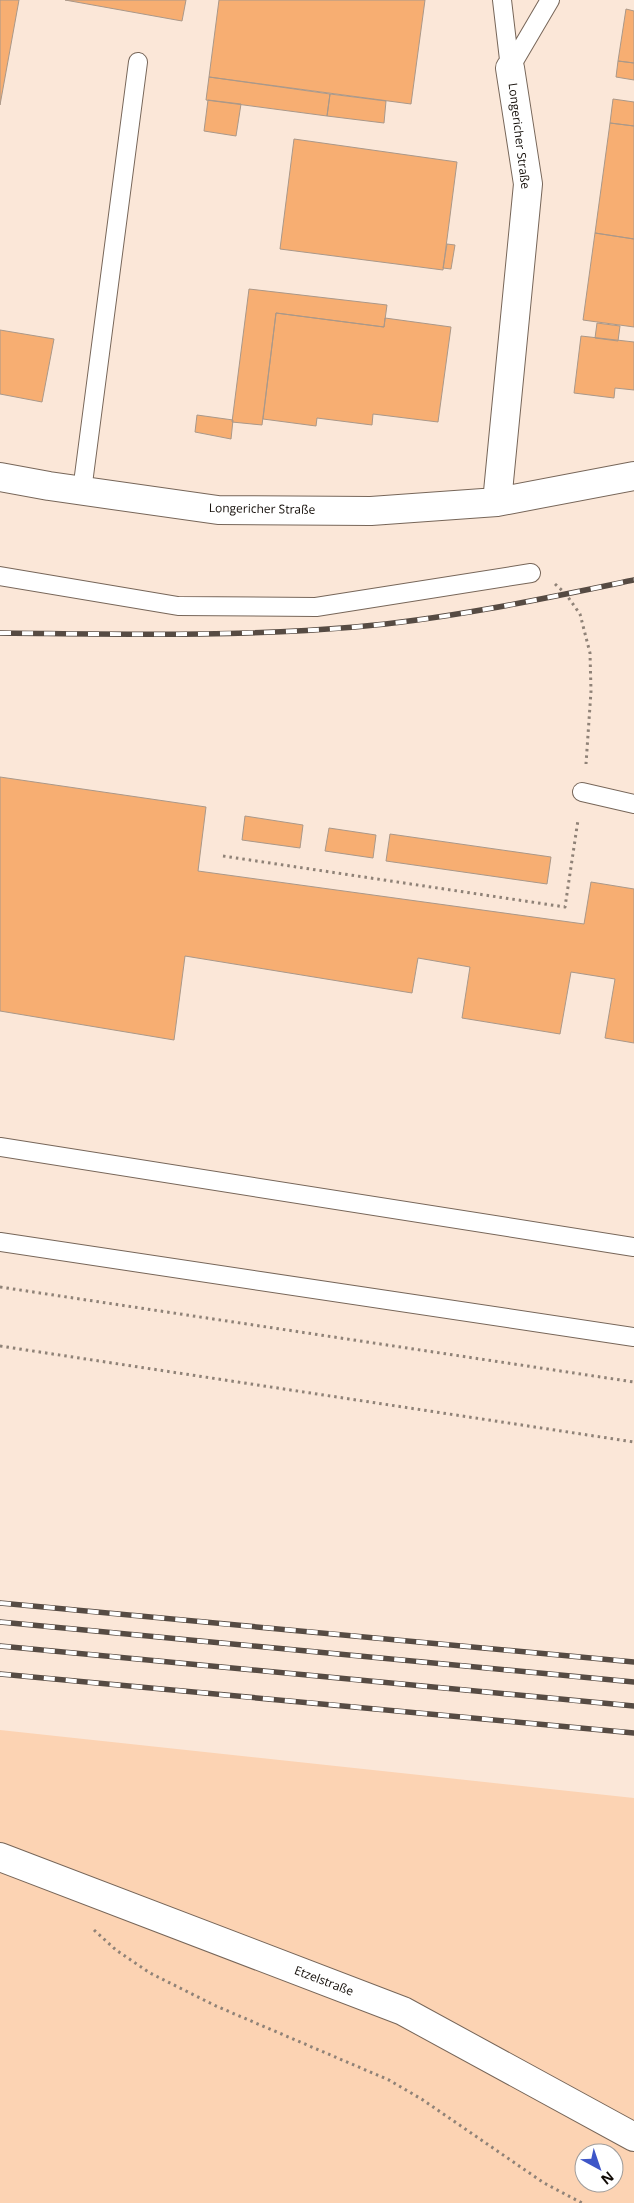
<svg xmlns="http://www.w3.org/2000/svg" width="634" height="2203" font-family="'Open Sans',sans-serif">
<rect width="100%" height="100%" fill="#fbe7d8"/>
<path fill="#fcd3b3" fill-rule="evenodd" d="M 0,1730 L 634,1798 L 634,2203 L 0,2203 ZM 584,2153 L 614,2153 L 614,2183 L 584,2183 Z"/>
<path fill="#f7ae72" stroke="#aa9889" d="M 0,0 L 19,0 L 0,105 Z
M 65,0 L 186,0 L 182,21 Z
M 219,0 L 425,0 L 411,104 L 209,77 Z
M 626,9 L 634,11 L 634,63 L 618,61 Z
M 618,61 L 634,63 L 634,80 L 616,77 Z
M 209,77 L 330,94 L 327,116 L 206,100 Z
M 330,94 L 386,101 L 384,123 L 327,116 Z
M 613,99 L 634,102 L 634,126 L 610,123 Z
M 208,100 L 241,104 L 236,136 L 204,131 Z
M 610,123 L 634,126 L 634,239 L 595,233 Z
M 294,139 L 457,162 L 443,270 L 280,249 Z
M 595,233 L 634,239 L 634,327 L 583,320 Z
M 447,244 L 455,245 L 451,269 L 443,268 Z
M 249,289 L 387,305 L 384,327 L 276,313 L 262,425 L 232,422 Z
M 276,313 L 384,327 L 385,318 L 451,327 L 438,422 L 373,414 L 372,425 L 317,418 L 316,426 L 263,419 Z
M 597,323 L 620,326 L 618,341 L 595,338 Z
M 0,330 L 54,339 L 42,402 L 0,394 Z
M 581,336 L 634,342 L 634,390 L 615,388 L 614,398 L 574,393 Z
M 197,415 L 233,420 L 231,439 L 195,432 Z
M 0,777 L 206,807 L 198,871 L 584,924 L 591,882 L 634,889 L 634,1043 L 605,1038 L 615,979 L 571,972 L 560,1034 L 462,1018 L 470,967 L 418,958 L 412,993 L 185,956 L 174,1040 L 0,1011 Z
M 245,816 L 303,825 L 300,848 L 242,840 Z
M 329,828 L 376,835 L 373,858 L 325,851 Z
M 390,834 L 551,857 L 547,884 L 386,861 Z"/>
<g fill="none" stroke-linecap="round" stroke-linejoin="round">
<g stroke="#776659" stroke-width="20">
<path id="lane" d="M 502,0 L 510,68
M 510,68 L 550,0
M 82,491 L 138,62
M 0,576 L 178,606 L 316,607 L 531,573
M 582,792 L 634,804
M 0,1147 L 634,1247
M 0,1242 L 634,1337"/>
</g>
<g stroke="#776659" stroke-width="30">
<path id="street" d="M 0,477 L 49,486 L 218,510 L 371,511 L 497,502 L 634,476
M 497,502 L 528,184 L 510,68
M 0,1857 L 403,2011 L 634,2137"/>
</g>
<path stroke="#8f8277" stroke-width="3" stroke-dasharray="2.5 4" stroke-linecap="butt" d="M 555,584 L 565,593 L 580,614 L 590,653 L 591,691 L 586,764
M 223,856 L 565,907 L 578,820
M 0,1287 L 634,1382
M 0,1346 L 634,1442
M 94,1930 L 116,1950 L 150,1973 L 216,2006 L 389,2080 L 423,2100 L 544,2183 L 582,2203"/>
<use href="#lane" stroke="#fff" stroke-width="18"/>
<use href="#street" stroke="#fff" stroke-width="28"/>
<g stroke="#564b43" stroke-width="5.5">
<path id="rail" d="M 0,633 C 119,634 236,637 355,627 C 448,619 542,599 634,580
M 0,1603 L 634,1662
M 0,1622 L 634,1682
M 0,1646 L 634,1706
M 0,1674 L 634,1733"/>
</g>
<use href="#rail" stroke="#fff" stroke-width="4" stroke-dasharray="11" stroke-linecap="butt"/>
</g>
<g text-anchor="middle" stroke-width="4" stroke-linejoin="round" paint-order="stroke">
<g font-size="12" fill="#110b06" stroke="#fff">
<text transform="translate(519 136) rotate(83)" y="4">Longericher Straße</text>
<text transform="translate(262 509) rotate(1)" y="4">Longericher Straße</text>
<text transform="translate(324 1981) rotate(21)" y="4">Etzelstraße</text>
</g>
</g>
<g transform="translate(599 2168) rotate(140)"><circle r="24" fill="#ffffff" stroke="#a09d9b"/>
<path d="M0-4L9 19L0 12L-9 19Z" fill="#3e56c8"/>
<text y="-8" font-size="14" font-weight="bold" text-anchor="middle" fill="#110b06">N</text>
</g>
</svg>
